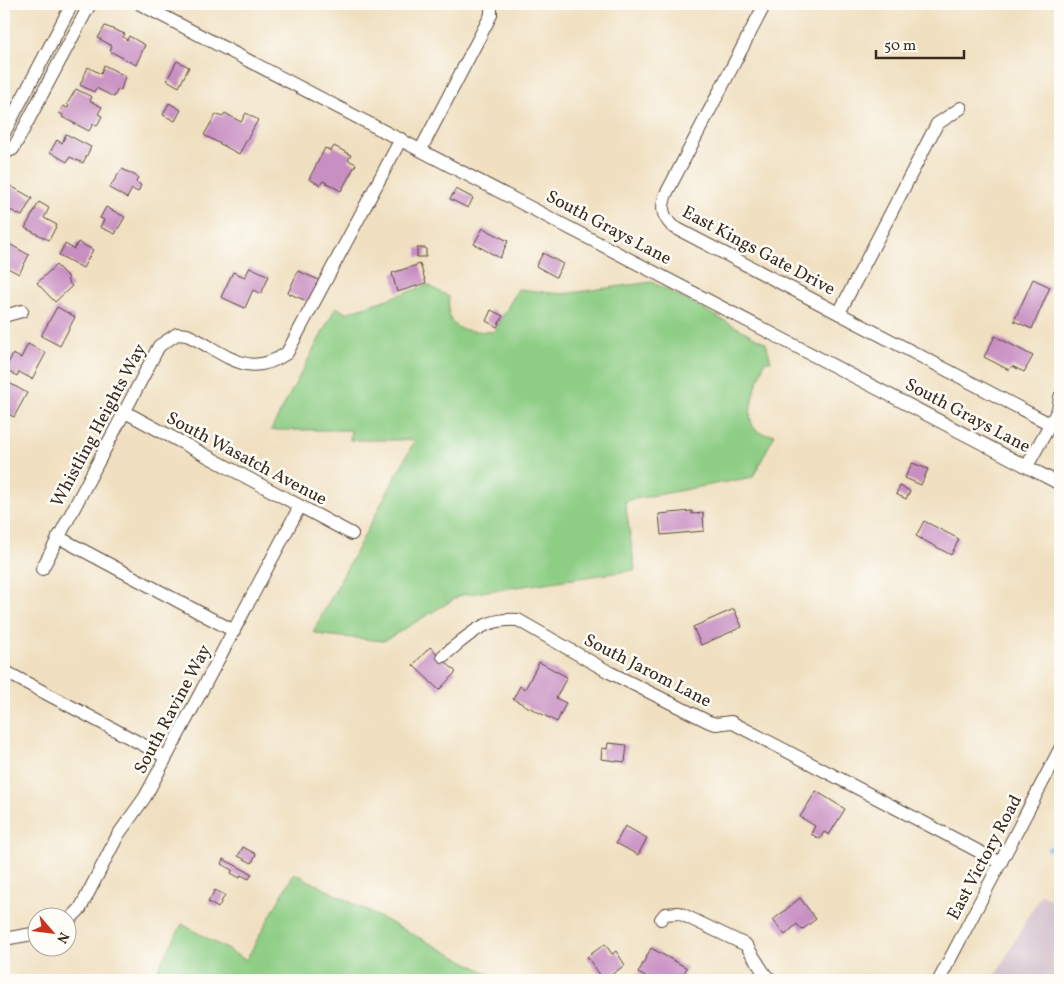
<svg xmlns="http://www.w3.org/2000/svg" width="1064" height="984" font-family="Vollkorn,serif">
<rect width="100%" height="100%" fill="#fdfcf7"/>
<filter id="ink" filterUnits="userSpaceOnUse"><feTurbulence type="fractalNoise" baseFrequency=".02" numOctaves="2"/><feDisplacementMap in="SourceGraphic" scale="10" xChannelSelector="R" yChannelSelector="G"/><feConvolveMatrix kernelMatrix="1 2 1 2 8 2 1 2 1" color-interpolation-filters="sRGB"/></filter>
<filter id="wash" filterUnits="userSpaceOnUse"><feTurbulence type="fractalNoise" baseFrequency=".0096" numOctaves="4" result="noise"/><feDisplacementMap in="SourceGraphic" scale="20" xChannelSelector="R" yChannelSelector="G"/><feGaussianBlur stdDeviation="1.12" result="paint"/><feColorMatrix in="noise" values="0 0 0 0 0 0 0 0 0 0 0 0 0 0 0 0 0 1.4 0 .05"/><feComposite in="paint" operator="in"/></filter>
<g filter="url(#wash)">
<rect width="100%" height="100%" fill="#f0e0c1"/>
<path fill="#d1bdca" d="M 1041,894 L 1054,901 L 1060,897 L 1060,980 L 993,980 Z"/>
<path fill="#8dcd84" stroke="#647c51" d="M 652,282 L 766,343 L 771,361 L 765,361 C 758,384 731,438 775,434 L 753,477 L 625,501 L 635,570 L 461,595 L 384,641 L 323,635 L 313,632 L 415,440 L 350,440 L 351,430 L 271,430 L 336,307 L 346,313 L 428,285 L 449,297 C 444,334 465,330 494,332 L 518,289 L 562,294 Z
M 294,873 L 501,980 L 152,980 L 182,924 L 246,960 Z"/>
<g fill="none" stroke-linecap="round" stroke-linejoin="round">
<path stroke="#79b8ed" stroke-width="4" d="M 1049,849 L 1060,843"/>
</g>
<g id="blocks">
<path fill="#c88fc2" d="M 105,26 L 125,34 L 123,37 L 127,40 L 129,36 L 145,45 L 136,65 L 110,51 L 112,46 L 98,38 Z
M 177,61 L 189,67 L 179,87 L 167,80 Z
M 104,65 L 125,76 L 121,90 L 118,89 L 114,97 L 96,88 L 94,92 L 80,85 L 88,67 L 101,74 Z
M 76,89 L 92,97 L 90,101 L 102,107 L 98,114 L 102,116 L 97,126 L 93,124 L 89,131 L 62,117 L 63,115 L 59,113 L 63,106 L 68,108 L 69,106 L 67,104 Z
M 169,103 L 181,110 L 175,121 L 163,115 Z
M 225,113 L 241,122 L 246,113 L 258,120 L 239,154 L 204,135 L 216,114 L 222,117 Z
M 66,134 L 91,147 L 83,163 L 70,157 L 67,162 L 50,152 L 57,140 L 62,143 Z
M 334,146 L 351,155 L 348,160 L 356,164 L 341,191 L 323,181 L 320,185 L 309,179 L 325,148 L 331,151 Z
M 122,169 L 138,177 L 136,182 L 141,185 L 138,192 L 132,189 L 127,198 L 109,188 Z
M 9,185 L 32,198 L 22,216 L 4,207 L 4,194 Z
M 456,189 L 473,198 L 468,208 L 450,199 Z
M 39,202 L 49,208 L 44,218 L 57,225 L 49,240 L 25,228 Z
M 106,207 L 125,217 L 115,234 L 100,227 L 104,220 L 100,218 Z
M 483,228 L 508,241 L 500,258 L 474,244 Z
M 6,242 L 29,255 L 19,274 L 4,266 Z
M 78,242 L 93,250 L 83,268 L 59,255 L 65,244 L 74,249 Z
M 417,248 L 426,248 L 426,257 L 417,257 Z
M 543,253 L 563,264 L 556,277 L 536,266 Z
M 420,264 L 426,283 L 397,292 L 392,273 Z
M 56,265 L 69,278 L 67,280 L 72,286 L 55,302 L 37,283 Z
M 250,267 L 269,276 L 261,294 L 253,290 L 245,308 L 221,297 L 233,272 L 245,277 Z
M 298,271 L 319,280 L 309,302 L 288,293 Z
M 1033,279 L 1050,287 L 1032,329 L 1014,321 Z
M 57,307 L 75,317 L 60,346 L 41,336 Z
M 491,310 L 503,316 L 497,327 L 486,321 Z
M 995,336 L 1033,356 L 1024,372 L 1012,366 L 1009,370 L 984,357 Z
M 28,344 L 46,353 L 32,379 L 19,372 L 17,376 L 5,369 L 13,354 L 21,358 Z
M 4,380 L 27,393 L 14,417 L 4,412 Z
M 912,463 L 928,469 L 921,485 L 905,478 Z
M 900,486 L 910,491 L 906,499 L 896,494 Z
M 692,511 L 692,514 L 703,513 L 704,531 L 661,535 L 659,514 Z
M 924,521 L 959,539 L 951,555 L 916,536 Z
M 734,609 L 742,627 L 701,645 L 693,627 Z
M 430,647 L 456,672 L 439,690 L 413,665 Z
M 539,662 L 567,677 L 556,698 L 566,703 L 557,722 L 513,699 L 520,686 L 525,689 Z
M 608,743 L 627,745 L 625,762 L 601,759 L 602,748 L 607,749 Z
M 816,791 L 845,809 L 829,835 L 824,832 L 820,839 L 811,834 L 815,826 L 800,817 Z
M 625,826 L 647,838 L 638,855 L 616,843 Z
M 243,847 L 256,854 L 252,863 L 238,856 Z
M 223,859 L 252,874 L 249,879 L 241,875 L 240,878 L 231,873 L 232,870 L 221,864 Z
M 215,890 L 225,895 L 218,908 L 208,902 Z
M 800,898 L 816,919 L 802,930 L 797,924 L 785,935 L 773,920 Z
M 605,944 L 612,954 L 616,951 L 625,965 L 604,980 L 587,957 Z
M 651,948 L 687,968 L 680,980 L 651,980 L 638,973 Z"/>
</g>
</g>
<g filter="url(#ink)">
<use href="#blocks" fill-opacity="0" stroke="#564536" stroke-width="1"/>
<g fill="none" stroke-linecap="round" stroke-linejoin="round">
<g stroke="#564536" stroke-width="14">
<path id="minor" d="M 140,4 L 1060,484
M 765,4 L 666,194 C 661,208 662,215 672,226 L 1050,424
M 4,133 L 72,4
M 421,149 L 491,15 L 491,4
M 4,153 L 13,149 L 90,4
M 839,313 L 937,124 L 961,108
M 4,316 L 22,311
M 125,412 L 352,534
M 1027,466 L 1058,410 L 1060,397
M 58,537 L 234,631
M 42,569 L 159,346 L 177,334 L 187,335 C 225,352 246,381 287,353 L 401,139
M 443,656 C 468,636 484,617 518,620 L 609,672 L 709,722 L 716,724 L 731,722 L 1001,863
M 4,671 L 166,757
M 661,919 L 665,914 L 679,913 L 746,945 L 766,976 L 772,980
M 68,921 L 80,909 L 118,835 L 145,797 L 300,506
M 4,939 L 38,933
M 939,980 L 1060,749"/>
</g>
<use href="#minor" stroke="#fff" stroke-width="12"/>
</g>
</g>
<g text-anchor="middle" stroke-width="5" stroke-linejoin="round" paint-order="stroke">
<g font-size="18" fill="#3b2a1e" stroke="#fdfcf7">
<text transform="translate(609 227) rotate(28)" y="6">South Grays Lane</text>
<text transform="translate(759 250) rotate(28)" y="6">East Kings Gate Drive</text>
<text transform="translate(968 415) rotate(28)" y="6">South Grays Lane</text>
<text transform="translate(98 425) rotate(-62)" y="6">Whistling Heights Way</text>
<text transform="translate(247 458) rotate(28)" y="6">South Wasatch Avenue</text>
<text transform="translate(648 670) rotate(27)" y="6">South Jarom Lane</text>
<text transform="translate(172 709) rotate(-62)" y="6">South Ravine Way</text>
<text transform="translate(984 857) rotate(-62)" y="6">East Victory Road</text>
</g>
</g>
<rect width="1064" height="984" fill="none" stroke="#fdfcf7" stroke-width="20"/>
<g transform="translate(52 932) rotate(118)"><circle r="24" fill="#fdfcf7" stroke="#afa8a0"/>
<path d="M0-4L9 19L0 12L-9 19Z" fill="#c8321e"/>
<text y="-8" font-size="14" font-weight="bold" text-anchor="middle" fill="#3b2a1e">N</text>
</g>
<path d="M876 50v8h88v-8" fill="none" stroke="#3b2a1e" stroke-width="2.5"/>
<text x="884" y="50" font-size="15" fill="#3b2a1e" stroke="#fdfcf7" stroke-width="4" paint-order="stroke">50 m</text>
</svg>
